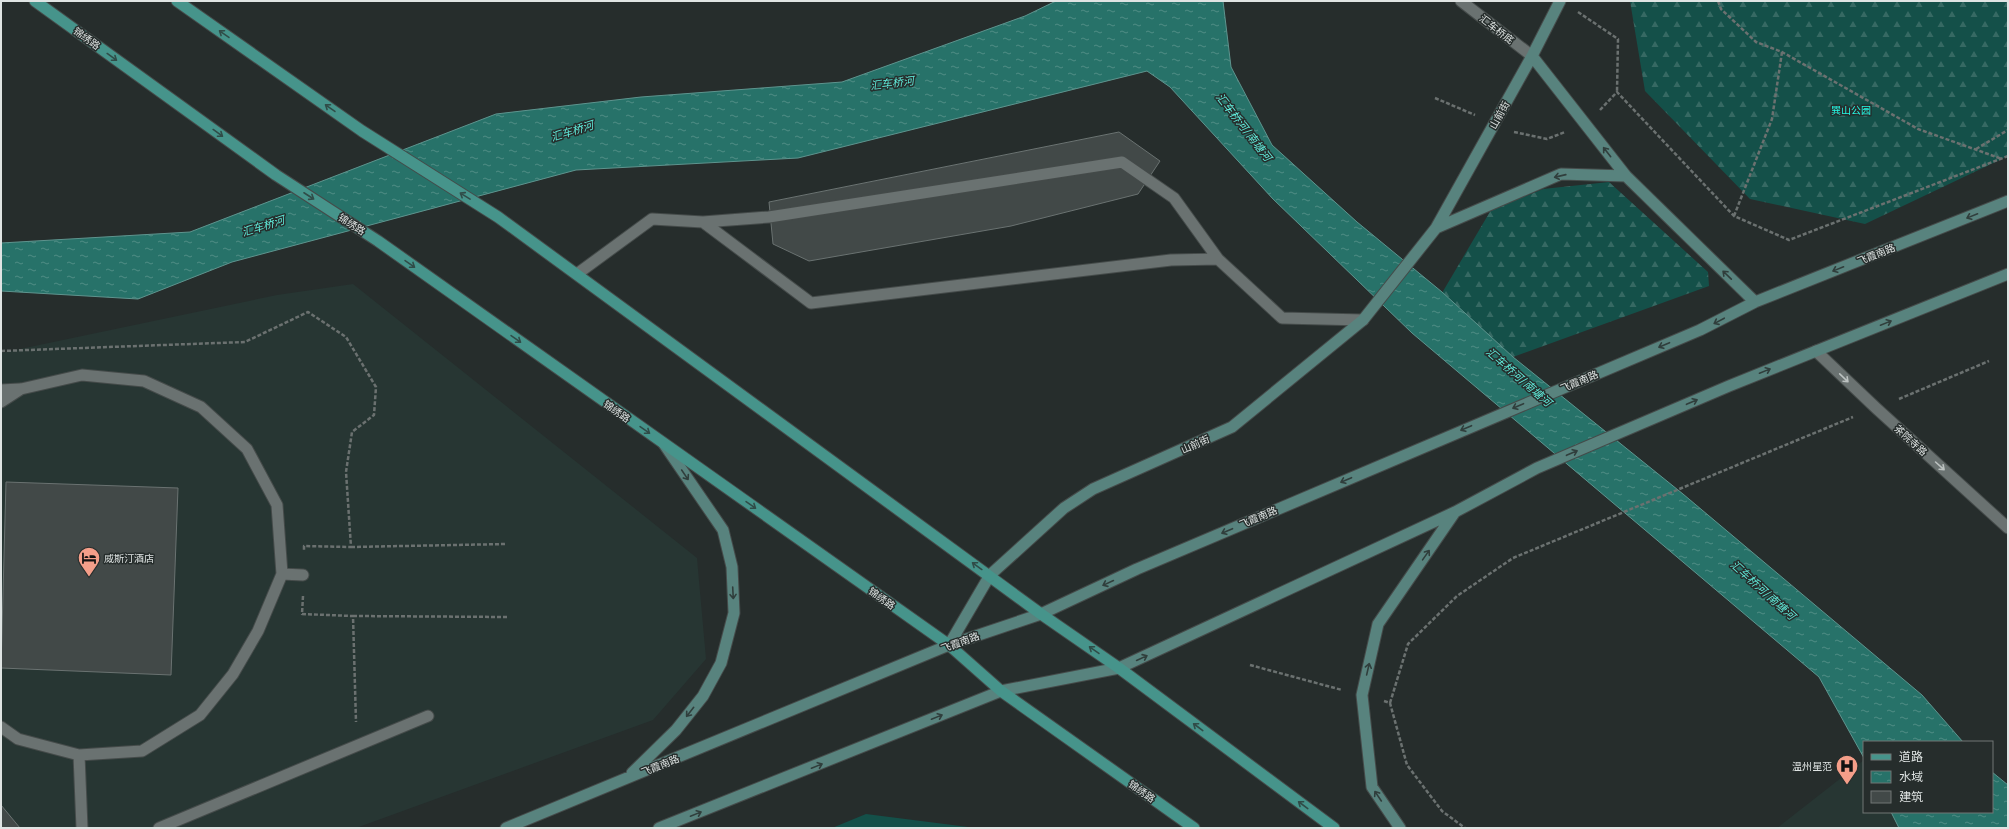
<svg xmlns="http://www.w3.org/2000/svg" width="2009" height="829" font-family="'Fira Sans Condensed','Noto Sans SC',sans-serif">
<defs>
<pattern id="forest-firs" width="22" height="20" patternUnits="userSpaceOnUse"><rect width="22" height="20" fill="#145049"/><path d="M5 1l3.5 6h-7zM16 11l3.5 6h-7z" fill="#366963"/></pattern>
<pattern id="water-ripples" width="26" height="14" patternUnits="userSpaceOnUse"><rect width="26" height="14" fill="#277269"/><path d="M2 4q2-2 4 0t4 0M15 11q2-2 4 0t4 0" fill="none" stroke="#508d85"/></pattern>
</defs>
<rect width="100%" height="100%" fill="#262d2c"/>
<path fill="#273633" d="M 353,284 L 697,558 L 706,659 L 653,720 L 356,828 L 1,828 L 1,353 L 277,295 Z
M 1864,760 L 1864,812 L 1891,812 L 1899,828 L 1777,828 Z"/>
<path fill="url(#forest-firs)" d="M 1630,1 L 2008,1 L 2008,156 L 1865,224 L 1750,199 L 1645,91 Z
M 1609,182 L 1708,272 L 1709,286 L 1513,357 L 1442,293 L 1491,210 L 1543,189 Z"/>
<path fill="#145049" d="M 866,814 L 976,828 L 832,828 Z"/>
<path fill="url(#water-ripples)" stroke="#5e948e" d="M 1056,1 L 1223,1 L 1231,67 L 1272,145 L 1357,222 L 1442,292 L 1513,357 L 1683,494 L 1922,695 L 1963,742 L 1864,742 L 1864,758 L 1819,677 L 1412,333 L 1273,199 L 1170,87 L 1147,71 L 798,158 L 576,170 L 232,262 L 138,299 L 1,291 L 1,243 L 190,232 L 496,114 L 641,97 L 842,82 L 1025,16 Z
M 1992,772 L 2008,785 L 2008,828 L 1899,828 L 1891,812 L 1992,812 Z"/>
<path fill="#424948" stroke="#6a7271" d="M 1119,132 L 1160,161 L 1138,194 L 1011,226 L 809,261 L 773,244 L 769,202 Z
M 6,482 L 178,488 L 171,675 L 1,668 Z
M 1,805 L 20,828 L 1,828 Z"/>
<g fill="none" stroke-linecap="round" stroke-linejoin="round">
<g stroke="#454b4a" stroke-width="13">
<path id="service" d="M 703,222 L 769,217 L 1122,162 L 1174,198 L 1218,259
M 577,274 L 652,219 L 703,222 L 811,303 L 1171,260 L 1218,259 L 1282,318 L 1363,320
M 1,390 L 20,389
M 1,402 L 21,389 L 82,375 L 144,381 L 201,407 L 247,449 L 277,505 L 282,574 L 258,631 L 233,674 L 200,715 L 142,751 L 79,755 L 18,739 L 1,727
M 282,574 L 303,575
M 79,755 L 82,828
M 159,828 L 428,716"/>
</g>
<g stroke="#454b4a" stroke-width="13">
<path id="minor" d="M 1816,351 L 1876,408 L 2008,528"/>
</g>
<g stroke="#454b4a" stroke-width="13">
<path id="tertiary" d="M 1461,1 L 1532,56"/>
</g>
<g stroke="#454b4a" stroke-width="13">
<path id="secondary" d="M 1532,56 L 1626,176 L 1755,302
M 1436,228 L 1561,174 L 1626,176
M 949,645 L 990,575 L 1064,508 L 1093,489 L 1232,427 L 1363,320 L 1436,228 L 1532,56 L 1560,1
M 632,773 L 676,730 L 703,696 L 721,663 L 734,613 L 732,567 L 723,530 L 664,444
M 506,828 L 949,645 L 1041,614 L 1137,569 L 1700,330 L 1755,302 L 2008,201
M 659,828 L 1001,691 L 1119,668 L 1455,512 L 1537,468 L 1729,386 L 2008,274
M 1400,828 L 1372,787 L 1362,695 L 1378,624 L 1455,512"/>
</g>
<g stroke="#454b4a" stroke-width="13">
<path id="primary" d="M 35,1 L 276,175 L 378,241 L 949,645 L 1001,691 L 1194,828
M 177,1 L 362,131 L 498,217 L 1041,614 L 1119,668 L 1334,828"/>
</g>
<path stroke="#6b7170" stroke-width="2.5" stroke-dasharray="4 2" stroke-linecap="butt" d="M 1718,1 L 1721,9 L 1756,42 L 1782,52 L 1918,129 L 2002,159
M 1578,12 L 1618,39 L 1617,92
M 1435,98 L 1475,115
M 1600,110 L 1617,92 L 1734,216 L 1789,240 L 2008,156
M 1514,132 L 1547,139 L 1565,132
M 1976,149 L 2008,130
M 1734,216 L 1772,119 L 1782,52
M 1,351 L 245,342 L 308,312 L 346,337 L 376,387 L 374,415 L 352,432 L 346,472 L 351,547 L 304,546 L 304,551
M 1899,399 L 1989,361
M 351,547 L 507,544
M 303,596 L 302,614 L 353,616 L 356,722
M 353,616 L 508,617
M 1250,665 L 1342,690
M 1384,701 L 1390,703 L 1407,765 L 1442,811 L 1465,828
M 1390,703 L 1408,644 L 1457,596 L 1513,558 L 1853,417"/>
<use href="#service" stroke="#6a7271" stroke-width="11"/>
<use href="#minor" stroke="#6a7271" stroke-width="11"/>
<use href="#tertiary" stroke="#6a7271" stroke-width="11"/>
<use href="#secondary" stroke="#58837e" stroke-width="11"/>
<use href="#primary" stroke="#46948b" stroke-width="11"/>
</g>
<defs><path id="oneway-shaft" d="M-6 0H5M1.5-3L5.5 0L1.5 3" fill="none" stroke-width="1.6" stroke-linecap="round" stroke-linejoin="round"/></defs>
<g stroke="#304c48">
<use href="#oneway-shaft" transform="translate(224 34) rotate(-145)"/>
<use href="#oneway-shaft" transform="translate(112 57) rotate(36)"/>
<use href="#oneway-shaft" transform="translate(330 108) rotate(-145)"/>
<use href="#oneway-shaft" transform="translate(218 133) rotate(36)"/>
<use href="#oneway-shaft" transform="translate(309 196) rotate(33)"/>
<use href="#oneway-shaft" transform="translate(465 196) rotate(-148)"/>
<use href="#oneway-shaft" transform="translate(410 264) rotate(35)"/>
<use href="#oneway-shaft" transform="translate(516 339) rotate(35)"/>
<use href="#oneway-shaft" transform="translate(645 430) rotate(35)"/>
<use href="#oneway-shaft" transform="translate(751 505) rotate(35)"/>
<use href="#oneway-shaft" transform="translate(977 566) rotate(-144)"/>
<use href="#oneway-shaft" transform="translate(1094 650) rotate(-145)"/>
<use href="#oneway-shaft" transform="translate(1198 727) rotate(-143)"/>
<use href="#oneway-shaft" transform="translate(1303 805) rotate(-143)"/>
</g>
<g stroke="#303e3c">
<use href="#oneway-shaft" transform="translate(1607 152) rotate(-128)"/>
<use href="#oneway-shaft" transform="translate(1560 176) rotate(167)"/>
<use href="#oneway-shaft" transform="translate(1972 216) rotate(158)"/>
<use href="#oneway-shaft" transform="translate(1838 269) rotate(158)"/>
<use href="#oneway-shaft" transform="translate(1727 275) rotate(-136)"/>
<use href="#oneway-shaft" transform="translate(1719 321) rotate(152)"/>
<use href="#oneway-shaft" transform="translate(1886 323) rotate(-22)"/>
<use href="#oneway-shaft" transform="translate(1664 345) rotate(157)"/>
<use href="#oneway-shaft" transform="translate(1765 371) rotate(-22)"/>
<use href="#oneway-shaft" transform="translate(1692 402) rotate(-23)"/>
<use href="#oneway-shaft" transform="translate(1518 406) rotate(157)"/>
<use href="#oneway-shaft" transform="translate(1466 428) rotate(157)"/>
<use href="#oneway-shaft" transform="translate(1572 453) rotate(-23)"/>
<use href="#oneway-shaft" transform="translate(685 475) rotate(56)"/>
<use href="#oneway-shaft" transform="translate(1346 480) rotate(157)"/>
<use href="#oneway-shaft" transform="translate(1227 531) rotate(157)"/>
<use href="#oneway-shaft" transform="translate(1426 555) rotate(-55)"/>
<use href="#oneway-shaft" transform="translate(1108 583) rotate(155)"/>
<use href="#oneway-shaft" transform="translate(733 593) rotate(87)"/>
<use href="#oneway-shaft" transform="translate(1142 658) rotate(-25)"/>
<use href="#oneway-shaft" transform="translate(1368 669) rotate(-77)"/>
<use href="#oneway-shaft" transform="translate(690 712) rotate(128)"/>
<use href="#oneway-shaft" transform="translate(937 717) rotate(-22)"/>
<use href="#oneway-shaft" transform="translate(817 766) rotate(-22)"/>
<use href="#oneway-shaft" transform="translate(1378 796) rotate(-124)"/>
<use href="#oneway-shaft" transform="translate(696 814) rotate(-22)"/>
</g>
<g stroke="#bcc2c1">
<use href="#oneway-shaft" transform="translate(1844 378) rotate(44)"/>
<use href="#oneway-shaft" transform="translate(1940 466) rotate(42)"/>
</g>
<defs>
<g id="hotel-pin" transform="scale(1.15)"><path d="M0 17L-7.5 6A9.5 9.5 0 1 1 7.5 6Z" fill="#f49e89" stroke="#262d2c"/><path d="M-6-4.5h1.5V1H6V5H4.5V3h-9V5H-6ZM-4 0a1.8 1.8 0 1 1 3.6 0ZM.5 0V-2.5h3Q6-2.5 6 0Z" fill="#111"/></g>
<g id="hospital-pin" transform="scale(1.15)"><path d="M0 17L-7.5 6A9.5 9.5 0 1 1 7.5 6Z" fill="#f49e89" stroke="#262d2c"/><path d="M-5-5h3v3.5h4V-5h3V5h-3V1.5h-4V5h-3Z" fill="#111"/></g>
</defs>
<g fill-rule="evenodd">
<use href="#hotel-pin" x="89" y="558"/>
<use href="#hospital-pin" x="1847" y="766"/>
</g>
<g text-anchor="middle" stroke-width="3" stroke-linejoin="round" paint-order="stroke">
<g font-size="10" fill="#dfe4e3" stroke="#262d2c">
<text transform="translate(1497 29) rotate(38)" y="4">汇车桥底</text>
<text transform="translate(87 38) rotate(36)" y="4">锦绣路</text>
<text transform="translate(1499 115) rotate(-61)" y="4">山前街</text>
<text transform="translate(352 224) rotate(33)" y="4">锦绣路</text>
<text transform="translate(1876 254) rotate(-22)" y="4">飞霞南路</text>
<text transform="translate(1579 381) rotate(-23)" y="4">飞霞南路</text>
<text transform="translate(617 411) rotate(35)" y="4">锦绣路</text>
<text transform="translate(1911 440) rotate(42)" y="4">茶院寺路</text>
<text transform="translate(1195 444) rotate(-24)" y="4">山前街</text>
<text transform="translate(1258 517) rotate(-23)" y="4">飞霞南路</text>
<text transform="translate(882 598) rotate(35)" y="4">锦绣路</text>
<text transform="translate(960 642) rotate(-20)" y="4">飞霞南路</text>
<text transform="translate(660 765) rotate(-22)" y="4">飞霞南路</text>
<text transform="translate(1142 791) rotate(35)" y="4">锦绣路</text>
</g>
<g font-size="10" fill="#24fce7" stroke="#262d2c">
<text x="1851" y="114">巽山公园</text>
</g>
<g font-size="10" fill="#dfe4e3" stroke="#262d2c" text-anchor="start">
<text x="104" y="562">威斯汀酒店</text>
<text x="1832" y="770" text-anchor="end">温州星范</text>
</g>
<g font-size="11" font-style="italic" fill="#60ecdb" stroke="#262d2c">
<text transform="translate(892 83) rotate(-7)" y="4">汇车桥河</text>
<text transform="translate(1244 127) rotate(52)" y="4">汇车桥河/南塘河</text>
<text transform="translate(572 131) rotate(-17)" y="4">汇车桥河</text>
<text transform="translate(263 226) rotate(-17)" y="4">汇车桥河</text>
<text transform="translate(1519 377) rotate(41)" y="4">汇车桥河/南塘河</text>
<text transform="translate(1763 590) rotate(42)" y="4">汇车桥河/南塘河</text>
</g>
</g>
<rect width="2009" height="829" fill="none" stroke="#dfe4e3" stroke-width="4"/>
<rect x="1863" y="741" width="130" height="72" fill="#262d2c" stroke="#707675"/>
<rect x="1871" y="754" width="20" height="6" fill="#46948b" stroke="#707675"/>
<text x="1899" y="761" font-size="12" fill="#dfe4e3">道路</text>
<rect x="1871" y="771" width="20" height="12" fill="url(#water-ripples)" stroke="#707675"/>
<text x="1899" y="781" font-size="12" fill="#dfe4e3">水域</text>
<rect x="1871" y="791" width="20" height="12" fill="#424948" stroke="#707675"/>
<text x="1899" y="801" font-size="12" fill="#dfe4e3">建筑</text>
</svg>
